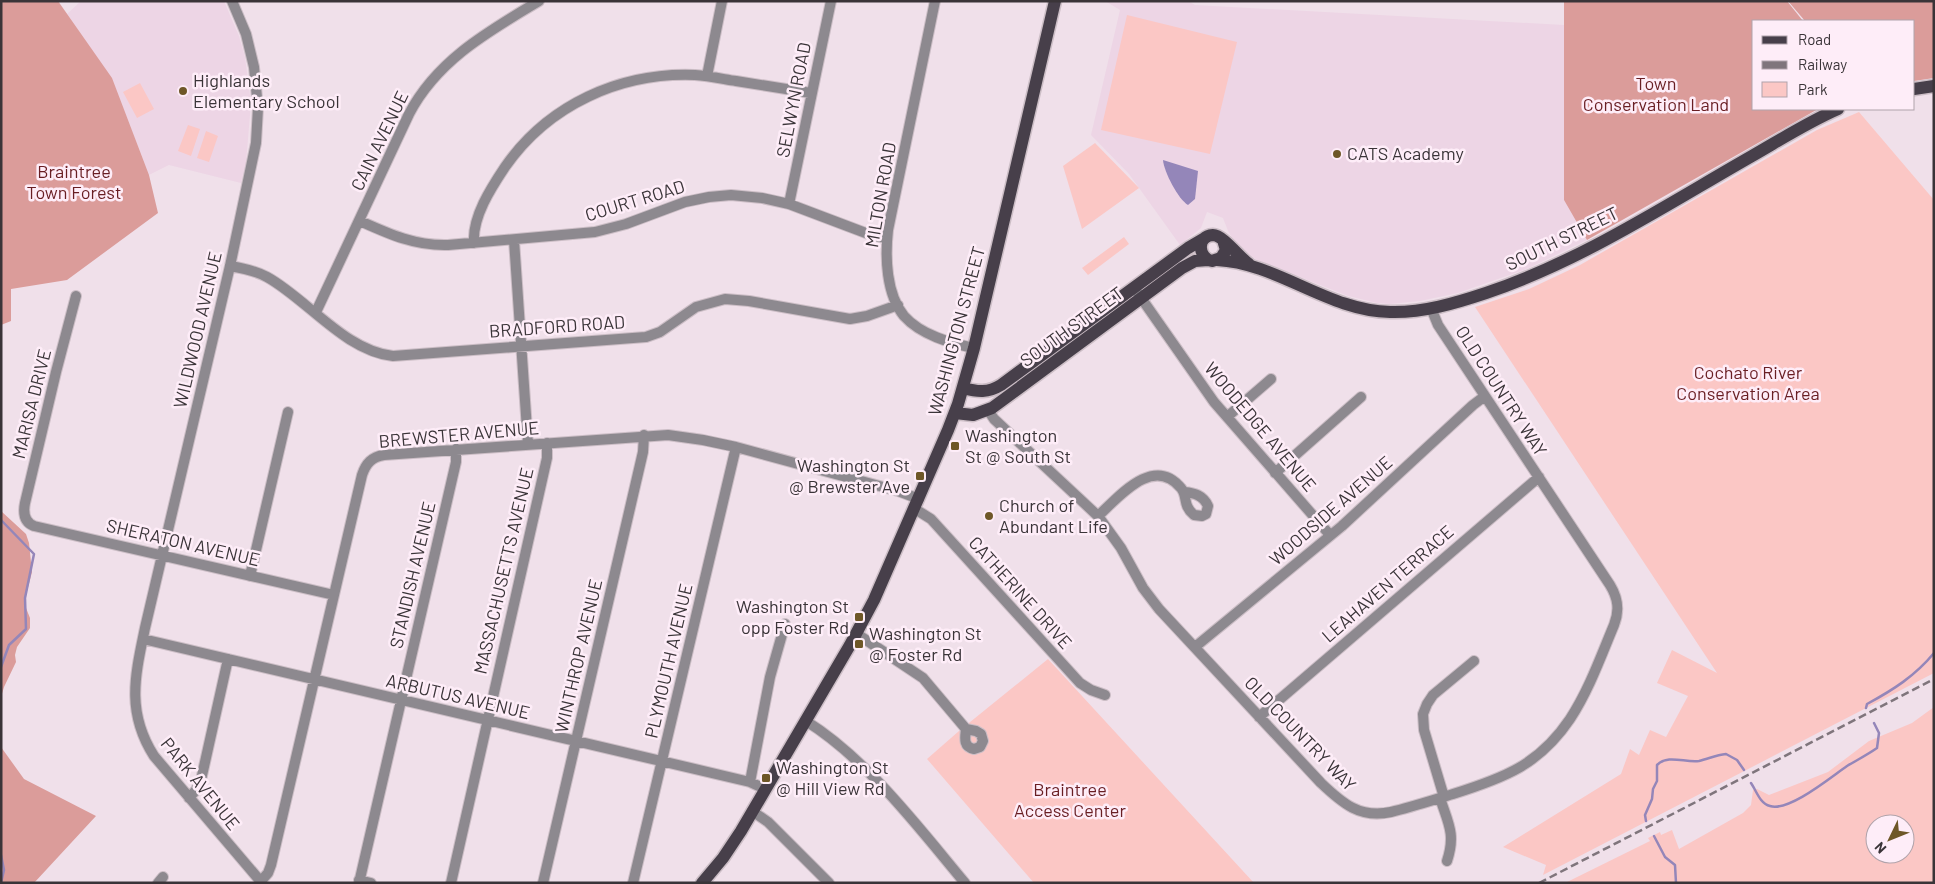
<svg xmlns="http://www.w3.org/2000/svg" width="1935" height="884" font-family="Barlow,sans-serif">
<rect width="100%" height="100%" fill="#f0e0ea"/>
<path fill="#edd5e5" d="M 81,1 L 224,1 L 239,36 L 245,57 L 251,103 L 246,163 L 241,183 L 169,165 L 149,175 L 112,79 L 67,14 Z
M 1105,1 L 1188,1 L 1195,5 L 1564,25 L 1564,200 L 1587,240 L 1527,269 L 1458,293 L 1420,301 L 1390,304 L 1377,303 L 1348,296 L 1257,260 L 1245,253 L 1235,243 L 1228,231 L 1223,218 L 1207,212 L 1201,228 L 1180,245 L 1129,174 L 1091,135 L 1120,10 Z"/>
<path fill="#fbc7c5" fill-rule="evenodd" d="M 1127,15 L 1237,42 L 1210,154 L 1101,130 Z
M 140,83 L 154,109 L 137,118 L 123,92 Z
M 1859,112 L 1934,200 L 1934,673 L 1543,875 L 1546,865 L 1503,847 L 1621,774 L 1630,749 L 1639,755 L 1650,730 L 1666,737 L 1688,696 L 1657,683 L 1672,650 L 1717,673 L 1475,307 L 1529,289 L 1580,265 L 1817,130 Z
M 188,125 L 200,129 L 191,156 L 178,151 Z
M 206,131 L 218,136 L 209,162 L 197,158 Z
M 1095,143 L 1139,188 L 1082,229 L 1063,166 Z
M 1124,237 L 1129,244 L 1088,275 L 1082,268 Z
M 1048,659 L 1254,883 L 1034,883 L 927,759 L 959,731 Z
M 1934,707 L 1934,883 L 1565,883 L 1650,841 L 1648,838 L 1660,832 L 1661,835 L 1672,830 L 1679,849 L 1743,813 L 1751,805 L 1753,790 L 1757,789 L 1769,795 L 1828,772 L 1869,741 L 1912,723 ZM 1875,824 L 1905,824 L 1905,854 L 1875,854 Z"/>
<path fill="#db9c9a" d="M 1,1 L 58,1 L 112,78 L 149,175 L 158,213 L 67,280 L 11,289 L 11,321 L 1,325 Z
M 1564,1 L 1787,1 L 1803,21 L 1754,21 L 1754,109 L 1818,109 L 1587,240 L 1564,200 Z
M 1788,1 L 1934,1 L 1934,78 L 1914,81 L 1914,21 L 1805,21 Z
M 1,511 L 26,534 L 29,543 L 32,572 L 24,603 L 30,618 L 30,628 L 17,647 L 15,655 L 16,662 L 4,687 L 1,697 Z
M 1,747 L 24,779 L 96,816 L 34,883 L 1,883 Z"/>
<path fill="#9486b9" d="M 1163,160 L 1198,171 L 1195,199 L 1188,205 C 1178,199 1164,172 1163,160 Z"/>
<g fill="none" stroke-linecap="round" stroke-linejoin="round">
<path stroke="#9486b9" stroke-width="2.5" d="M 1,520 L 34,554 L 25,598 L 26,629 L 9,645 L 1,667
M 1866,708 L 1867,704 C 1893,690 1915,676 1934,653
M 1751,783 C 1756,790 1760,804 1770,806 C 1789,812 1831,777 1847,766 C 1857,760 1867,755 1877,748 L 1879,733 L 1874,723
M 1646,821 L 1645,815 L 1652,799 L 1653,789 L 1657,781 L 1657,765 C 1668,754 1685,763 1699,761 C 1708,759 1716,755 1726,754 L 1737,760 L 1744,770
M 1654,836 L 1665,857 L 1675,865 L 1676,883
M 1,855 L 4,870 L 1,883"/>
<g stroke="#ccbec6" stroke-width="12">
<path id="minor" d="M 232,1 L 246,34 L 254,67 L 258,108 L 256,143 L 230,266 L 145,628 C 135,676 126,712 154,756 L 262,883
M 935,1 L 888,230 C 885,257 886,294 904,316 C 921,335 950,343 974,348
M 707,76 L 722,1
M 789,204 L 831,1
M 360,221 C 389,234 415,246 448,245 L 595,232 L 626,224 L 685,202 L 709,197 L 731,195 L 762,198 L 789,204 L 871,235 L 887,238
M 514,240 L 528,444
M 474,243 C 472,217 491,188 505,167 C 548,105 620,72 695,75 C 709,76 723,79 736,81 C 761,85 786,89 811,93
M 230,266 C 242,268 256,271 267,277 C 307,299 345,351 393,356 L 646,337 L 660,332 L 696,307 L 725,299 L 749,301 L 850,319 L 867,316 L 898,305
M 1137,292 L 1214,402 L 1330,535
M 76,296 L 56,372 L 25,503 C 23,513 24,522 34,526 L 334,595
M 316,312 L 409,114 C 437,60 489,31 539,1
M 988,410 L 994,419 L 1098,516 L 1121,548 L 1143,588 L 1159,609 L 1321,783 C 1342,803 1360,819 1391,812 C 1412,807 1433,800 1453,794 C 1504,778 1539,765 1570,719 C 1589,690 1601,656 1614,625 C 1620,610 1618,598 1610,585 L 1438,325 L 1431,308
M 1227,417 L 1271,379
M 1275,473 L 1361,397
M 915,509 L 931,519 L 1080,683 L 1091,690 L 1105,695
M 1098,516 C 1118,498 1153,454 1181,488 C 1188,496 1182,505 1194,515 L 1202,516 L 1206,514 L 1208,506 C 1203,495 1194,493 1184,492
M 250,576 L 288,412
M 857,634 L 923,678 L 966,729
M 143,639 L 750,782 L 765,789
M 1195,647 L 1342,526 L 1473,405 L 1485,396
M 1259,717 L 1539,477
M 806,721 C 867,759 919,828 965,883
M 966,729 L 976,731 L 981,734 L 983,741 L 980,747 L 974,749 C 963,747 965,738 966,729 Z
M 750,782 L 770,677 L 785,624
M 1444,797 L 1424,730 L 1423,714 L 1427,704 L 1433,695 L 1474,661
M 189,798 L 196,790 L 201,780 L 228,659
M 1440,798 C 1448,823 1456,834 1447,861
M 752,811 L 768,822 L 829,883
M 359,880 L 371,883
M 261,881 L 268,873 L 271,865 L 362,475 C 366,463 372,457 384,455 L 668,435 L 703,440 L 736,447 L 898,491 L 919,499
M 158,883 L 163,877
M 359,883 L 456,462 L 456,449
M 451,883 L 547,458 L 547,443
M 543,883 L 643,452 L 644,435
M 633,883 L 736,447"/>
</g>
<g stroke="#ccbec6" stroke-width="15">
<path id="major" d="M 1914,89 L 1934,86
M 1223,240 L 1226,250 L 1221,258 L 1212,261 C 1198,258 1196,236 1213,235 C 1223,235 1240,258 1249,264
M 1217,260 C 1278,263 1328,311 1390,312 C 1423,313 1456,303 1486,293 C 1581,261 1666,205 1752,156 C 1780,140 1808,122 1838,109
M 963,388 C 978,392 988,393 1001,385 L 1188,248 L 1205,238
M 955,413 L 973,415 L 992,408 L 1182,268 L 1195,261 L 1208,260
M 702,883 L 723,858 L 741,831 L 850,645 L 874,600 L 948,430 L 958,404 L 974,348 L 1055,1"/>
</g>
<use href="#minor" stroke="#8d898f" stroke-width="10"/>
<use href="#major" stroke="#473f4a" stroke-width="12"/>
<path stroke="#7f757c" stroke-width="2.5" stroke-dasharray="8 4" stroke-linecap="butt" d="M 1539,883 L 1934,679"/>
</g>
<g fill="#6e5727" stroke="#feedf8" stroke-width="2">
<circle cx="183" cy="91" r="5"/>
<circle cx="1337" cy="154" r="5"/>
<rect x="950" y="441" width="10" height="10" rx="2.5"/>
<rect x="915" y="471" width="10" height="10" rx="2.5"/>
<circle cx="989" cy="516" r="5"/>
<rect x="854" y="612" width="10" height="10" rx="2.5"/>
<rect x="854" y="639" width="10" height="10" rx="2.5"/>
<rect x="761" y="773" width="10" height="10" rx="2.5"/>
</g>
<g text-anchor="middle" stroke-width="5" stroke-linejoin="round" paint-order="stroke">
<g font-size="18" fill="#3a3438" stroke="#feedf8" text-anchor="start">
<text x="193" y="87">Highlands<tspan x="193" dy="21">Elementary School</tspan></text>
<text x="1347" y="160">CATS Academy</text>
<text x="965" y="442">Washington<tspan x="965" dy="21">St @ South St</tspan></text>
<text x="910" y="472" text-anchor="end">Washington St<tspan x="910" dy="21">@ Brewster Ave</tspan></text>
<text x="999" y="512">Church of<tspan x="999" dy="21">Abundant Life</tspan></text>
<text x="849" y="613" text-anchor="end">Washington St<tspan x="849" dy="21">opp Foster Rd</tspan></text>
<text x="869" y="640">Washington St<tspan x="869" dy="21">@ Foster Rd</tspan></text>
<text x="776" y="774">Washington St<tspan x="776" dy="21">@ Hill View Rd</tspan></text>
</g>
<g font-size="18" fill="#691e23" stroke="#feedf8">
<text x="1656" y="90">Town<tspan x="1656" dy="21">Conservation Land</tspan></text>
<text x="74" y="178">Braintree<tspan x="74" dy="21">Town Forest</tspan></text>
<text x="1748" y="379">Cochato River<tspan x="1748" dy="21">Conservation Area</tspan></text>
<text x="1070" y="796">Braintree<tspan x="1070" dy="21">Access Center</tspan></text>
</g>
<g font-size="18" fill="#3a3438" stroke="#feedf8">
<text transform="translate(794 100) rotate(-79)" y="6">SELWYN ROAD</text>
<text transform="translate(380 141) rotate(-64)" y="6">CAIN AVENUE</text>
<text transform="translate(881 195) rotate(-80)" y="6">MILTON ROAD</text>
<text transform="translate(635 201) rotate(-17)" y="6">COURT ROAD</text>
<text transform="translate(1562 239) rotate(-26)" y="6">SOUTH STREET</text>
<text transform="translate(557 327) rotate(-4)" y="6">BRADFORD ROAD</text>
<text transform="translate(1072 327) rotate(-36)" y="6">SOUTH STREET</text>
<text transform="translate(198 330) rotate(-77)" y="6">WILDWOOD AVENUE</text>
<text transform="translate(957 331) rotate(-75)" y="6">WASHINGTON STREET</text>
<text transform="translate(1501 391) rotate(57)" y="6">OLD COUNTRY WAY</text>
<text transform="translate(32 404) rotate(-76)" y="6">MARISA DRIVE</text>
<text transform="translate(1260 427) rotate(50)" y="6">WOODEDGE AVENUE</text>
<text transform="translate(459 435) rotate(-5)" y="6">BREWSTER AVENUE</text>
<text transform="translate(1331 511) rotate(-41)" y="6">WOODSIDE AVENUE</text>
<text transform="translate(183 543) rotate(13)" y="6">SHERATON AVENUE</text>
<text transform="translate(504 571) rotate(-77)" y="6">MASSACHUSETTS AVENUE</text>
<text transform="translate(413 575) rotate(-77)" y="6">STANDISH AVENUE</text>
<text transform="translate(1388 584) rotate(-41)" y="6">LEAHAVEN TERRACE</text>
<text transform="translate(1020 593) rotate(48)" y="6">CATHERINE DRIVE</text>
<text transform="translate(579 656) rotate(-77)" y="6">WINTHROP AVENUE</text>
<text transform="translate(669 661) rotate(-77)" y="6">PLYMOUTH AVENUE</text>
<text transform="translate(458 697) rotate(13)" y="6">ARBUTUS AVENUE</text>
<text transform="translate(1300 734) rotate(46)" y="6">OLD COUNTRY WAY</text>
<text transform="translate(200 784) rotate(51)" y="6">PARK AVENUE</text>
</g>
</g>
<rect width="1935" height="884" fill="none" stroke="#3a3438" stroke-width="5"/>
<rect x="1752" y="20" width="162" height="90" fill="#feedf8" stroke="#b0a3ab"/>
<rect x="1762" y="36" width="25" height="8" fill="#473f4a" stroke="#b0a3ab"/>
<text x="1798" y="45" font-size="15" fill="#3a3438">Road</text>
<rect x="1762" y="61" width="25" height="8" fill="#7f757c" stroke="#b0a3ab"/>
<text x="1798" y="70" font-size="15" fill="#3a3438">Railway</text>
<rect x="1762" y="82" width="25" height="15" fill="#fbc7c5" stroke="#b0a3ab"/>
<text x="1798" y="95" font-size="15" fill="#3a3438">Park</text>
<g transform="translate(1890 839) rotate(227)"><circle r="24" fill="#feedf8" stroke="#b0a3ab"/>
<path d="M0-4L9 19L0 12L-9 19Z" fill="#6e5727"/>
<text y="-8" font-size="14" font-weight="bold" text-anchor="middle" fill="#3a3438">N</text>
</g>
</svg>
